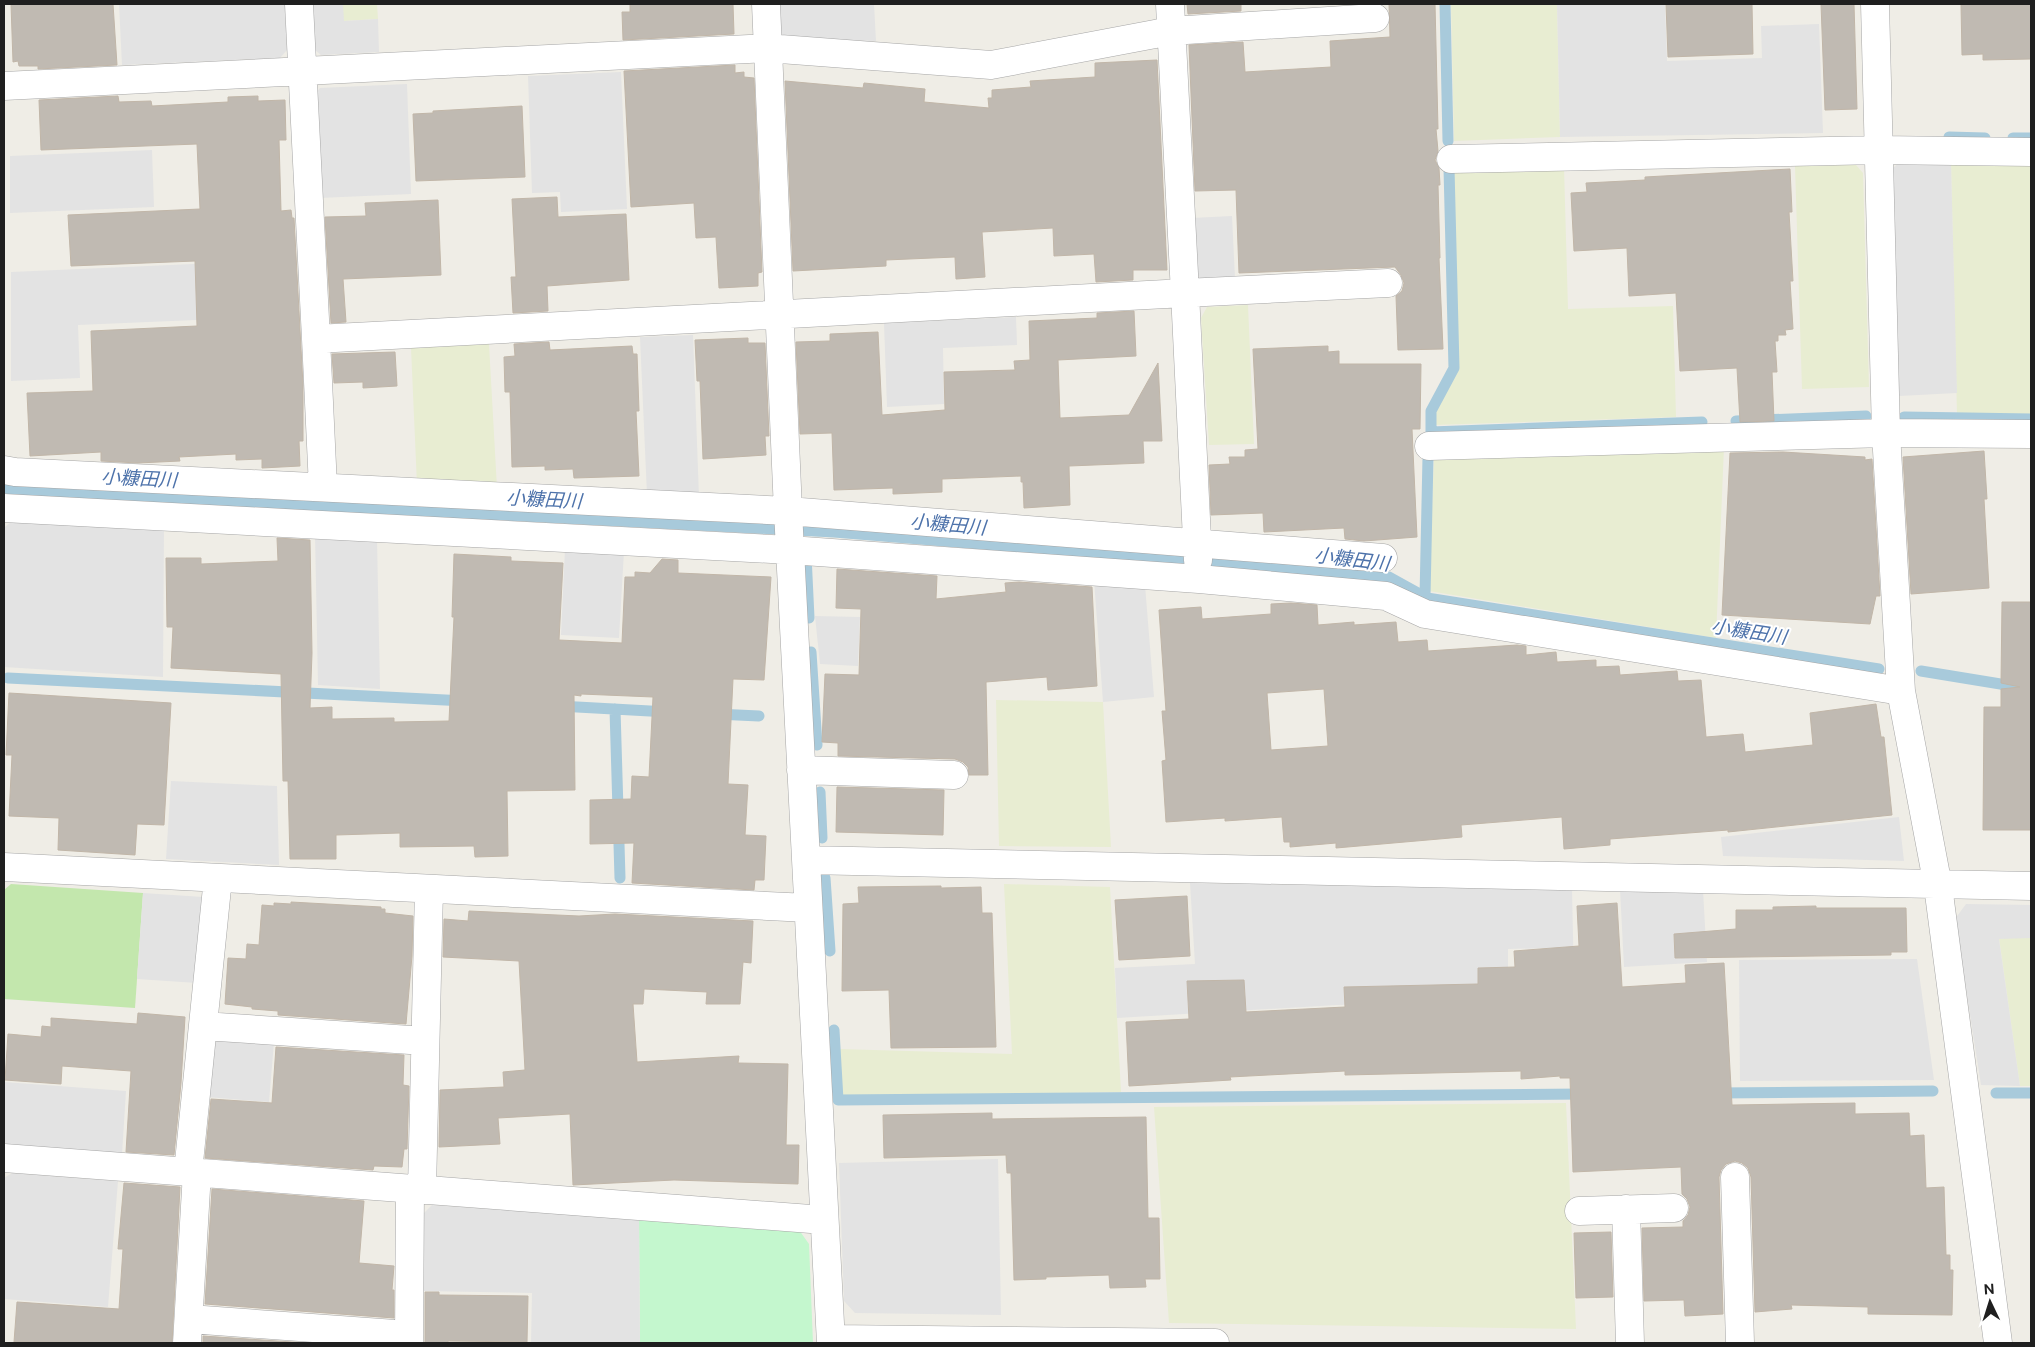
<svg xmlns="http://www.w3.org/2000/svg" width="2035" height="1347" font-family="'Public Sans','Noto Sans JP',sans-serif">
<rect width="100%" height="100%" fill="#efede6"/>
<path fill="#e8edd2" d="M 343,4 L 377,4 L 378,19 L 343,21 Z
M 1451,4 L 1557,4 L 1560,137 L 1454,141 Z
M 1951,164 L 2031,165 L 2031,415 L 1957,415 Z
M 1856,165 L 1863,173 L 1869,387 L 1802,389 L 1795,166 Z
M 1564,167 L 1568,309 L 1673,306 L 1676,417 L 1433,425 L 1433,417 L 1458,370 L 1453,168 Z
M 1248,305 L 1254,444 L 1209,445 L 1201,318 L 1207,307 Z
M 489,344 L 497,488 L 417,485 L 411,348 Z
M 1724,447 L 1716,638 L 1429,591 L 1434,456 Z
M 996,700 L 1103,702 L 1111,847 L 999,846 Z
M 1004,884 L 1110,887 L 1121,1092 L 842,1097 L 839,1049 L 1012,1054 Z
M 1999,938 L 2031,938 L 2031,1086 L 2020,1086 Z
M 1566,1103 L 1576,1329 L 1169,1323 L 1154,1107 Z"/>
<path fill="#c3e7ad" d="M 11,884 L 143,893 L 135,1008 L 4,999 L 4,890 Z"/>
<path fill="#c4f7ce" d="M 639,1219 L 799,1230 L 809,1244 L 813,1343 L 640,1343 Z"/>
<path fill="#e3e3e3" d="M 119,4 L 285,4 L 287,50 L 280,58 L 122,65 Z
M 307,4 L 343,4 L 344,21 L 378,19 L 379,52 L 321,55 L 309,45 Z
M 777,4 L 874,4 L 876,41 L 786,39 L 778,29 Z
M 1557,4 L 1665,4 L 1667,61 L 1762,58 L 1761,26 L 1819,24 L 1823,133 L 1560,137 Z
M 621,72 L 627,209 L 561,212 L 560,192 L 532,193 L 528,76 Z
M 407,84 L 411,194 L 319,198 L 315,94 L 320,88 Z
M 152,150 L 154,207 L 10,213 L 10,156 Z
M 1900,162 L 1951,164 L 1957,393 L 1899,396 L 1892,169 Z
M 1232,216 L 1235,278 L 1201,279 L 1195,273 L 1192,218 Z
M 216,263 L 219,319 L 78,325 L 80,378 L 11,381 L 11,272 Z
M 1016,317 L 1017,345 L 943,348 L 944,404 L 887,407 L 884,323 Z
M 693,335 L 699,497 L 647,495 L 640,337 Z
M 16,518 L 164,526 L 163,677 L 4,667 L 5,527 Z
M 315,534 L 377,539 L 380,689 L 318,685 Z
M 565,549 L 624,551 L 619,638 L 561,635 Z
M 1094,580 L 1145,585 L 1154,697 L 1103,702 Z
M 815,616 L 860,617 L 858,666 L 820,664 Z
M 171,781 L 277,786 L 279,865 L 166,859 Z
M 1899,817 L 1904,861 L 1723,856 L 1721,837 Z
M 1190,883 L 1572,889 L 1574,983 L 1551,948 L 1508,949 L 1508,1001 L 1337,1005 L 1117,1018 L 1115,968 L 1195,964 Z
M 1620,889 L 1703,890 L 1707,962 L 1624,967 Z
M 143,893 L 203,897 L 197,983 L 137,979 Z
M 1966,904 L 2031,905 L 2031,938 L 1999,939 L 2020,1086 L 1981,1085 L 1955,919 Z
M 1917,959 L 1934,1080 L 1740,1081 L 1739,960 Z
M 221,1038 L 274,1042 L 269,1102 L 207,1097 L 210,1046 Z
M 4,1082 L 126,1091 L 122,1154 L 8,1146 L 4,1141 Z
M 998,1159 L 1001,1315 L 855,1313 L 844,1301 L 839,1163 Z
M 12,1173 L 118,1181 L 108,1307 L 4,1299 L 4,1178 Z
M 432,1205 L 639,1219 L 640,1343 L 531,1343 L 532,1293 L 420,1291 L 422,1215 Z"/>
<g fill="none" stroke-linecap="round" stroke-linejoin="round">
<path stroke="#a8cadb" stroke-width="11" d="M 1445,4 L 1448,141
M 1949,137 L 1985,138
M 2013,138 L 2031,138
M 1449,168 L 1454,368 L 1431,411 L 1431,432 L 1702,422
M 1904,417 L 2031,419
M 1736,421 L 1866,416
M 4,488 L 33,491 L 834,532 L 1389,577 L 1427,598 L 1879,669
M 806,555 L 809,618
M 1425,597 L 1428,457
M 811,652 L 817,745
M 1921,671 L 2031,689
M 8,678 L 465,701
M 559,706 L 668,712
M 615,709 L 620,878
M 716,714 L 759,716
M 820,792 L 822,838
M 825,878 L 830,951
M 834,1030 L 838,1100 L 1584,1094
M 1718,1093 L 1933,1091
M 1996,1093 L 2031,1093"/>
</g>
<path fill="#c0bab2" stroke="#c1b6a8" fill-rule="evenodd" d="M 11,4 L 113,4 L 117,65 L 38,69 L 38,66 L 19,66 L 18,61 L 13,62 Z
M 630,4 L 733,4 L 734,34 L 623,40 L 622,12 L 630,12 Z
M 1187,4 L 1241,4 L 1241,11 L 1188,14 Z
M 1389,4 L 1435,4 L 1438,129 L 1436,129 L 1438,151 L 1435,160 L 1439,168 L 1440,185 L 1438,185 L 1440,258 L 1439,258 L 1443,349 L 1398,350 L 1396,296 L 1402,291 L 1404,283 L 1401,275 L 1395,267 L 1239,273 L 1236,190 L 1195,191 L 1189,45 L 1243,42 L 1245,72 L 1331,67 L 1330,41 L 1390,37 Z
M 1666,4 L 1752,4 L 1753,54 L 1668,57 Z
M 1821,4 L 1854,4 L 1857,109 L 1825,110 Z
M 1961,4 L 2031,4 L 2031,59 L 1983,60 L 1983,54 L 1962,55 Z
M 1157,60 L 1167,270 L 1133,270 L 1133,280 L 1096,282 L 1094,254 L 1054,256 L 1053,228 L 982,232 L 985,277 L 956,279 L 955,257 L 886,260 L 886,266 L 793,271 L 785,81 L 863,88 L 864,83 L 925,89 L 924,102 L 989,108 L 988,98 L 992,98 L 992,90 L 1031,87 L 1030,81 L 1095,77 L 1095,63 Z
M 735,65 L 735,73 L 744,72 L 744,77 L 754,78 L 762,272 L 758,273 L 758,286 L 719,288 L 716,237 L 696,238 L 694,203 L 631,207 L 624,71 Z
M 118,96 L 119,102 L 151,101 L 152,106 L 228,102 L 228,97 L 258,96 L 258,101 L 285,100 L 286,140 L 279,140 L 281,211 L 291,210 L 292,218 L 294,218 L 303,385 L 303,441 L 299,441 L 300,466 L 262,468 L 262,459 L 236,460 L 236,454 L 179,457 L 180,461 L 138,463 L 101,461 L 101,452 L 30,456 L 27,393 L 93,391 L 91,331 L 197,326 L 195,261 L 71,266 L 68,215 L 200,209 L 197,144 L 41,150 L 39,100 Z
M 522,106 L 525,177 L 416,181 L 413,114 L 433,113 L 433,111 Z
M 1790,169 L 1792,212 L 1789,212 L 1793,281 L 1790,281 L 1793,329 L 1785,330 L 1786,335 L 1778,335 L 1778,341 L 1775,341 L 1777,372 L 1772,372 L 1774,421 L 1740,422 L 1737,368 L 1680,371 L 1676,293 L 1629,296 L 1627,248 L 1574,251 L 1571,193 L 1587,192 L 1586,183 L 1645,180 L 1645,177 Z
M 557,197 L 558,217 L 626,214 L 629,280 L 547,286 L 548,311 L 513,313 L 511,277 L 516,277 L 512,199 Z
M 438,200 L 441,275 L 343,279 L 346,322 L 331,323 L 325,217 L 366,216 L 365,203 Z
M 1134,311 L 1136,356 L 1058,360 L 1060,418 L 1129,415 L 1158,363 L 1162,441 L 1143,441 L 1144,463 L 1069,466 L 1070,505 L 1024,508 L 1023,482 L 1021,482 L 1021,476 L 942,479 L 942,492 L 893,494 L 893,488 L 834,490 L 832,433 L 800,434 L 796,342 L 830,341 L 830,334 L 878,332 L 882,415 L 945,410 L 944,372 L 1015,370 L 1014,361 L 1030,360 L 1029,321 L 1097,318 L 1097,313 Z
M 748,338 L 748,343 L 765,343 L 769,436 L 765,436 L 766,455 L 703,459 L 700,381 L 697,381 L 695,340 Z
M 549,342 L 550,350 L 632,346 L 633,354 L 637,354 L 639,411 L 636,411 L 639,476 L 574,478 L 573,469 L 545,470 L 545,466 L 512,467 L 510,392 L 505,392 L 504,357 L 515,356 L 514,344 Z
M 1328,346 L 1328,352 L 1339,351 L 1339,364 L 1421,364 L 1420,429 L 1412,429 L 1417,537 L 1364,541 L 1345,539 L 1344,528 L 1264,532 L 1263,513 L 1211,515 L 1209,465 L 1230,464 L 1229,457 L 1245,457 L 1245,450 L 1258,449 L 1253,349 Z
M 395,352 L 397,386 L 363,388 L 363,382 L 334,383 L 332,354 Z
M 1984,451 L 1987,499 L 1984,499 L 1989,588 L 1911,594 L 1903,457 Z
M 1783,452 L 1865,457 L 1865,460 L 1872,459 L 1880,596 L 1876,596 L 1870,624 L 1722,615 L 1730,453 Z
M 277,538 L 310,540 L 312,653 L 310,708 L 332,707 L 332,719 L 394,718 L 394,722 L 449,721 L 454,617 L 452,617 L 454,554 L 511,557 L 511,561 L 563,563 L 559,640 L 622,643 L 625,577 L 635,577 L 635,572 L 650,573 L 662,559 L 678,560 L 678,573 L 771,577 L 764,680 L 733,679 L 728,784 L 748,785 L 745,835 L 766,836 L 764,880 L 755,880 L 754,890 L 632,883 L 634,843 L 590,844 L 590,800 L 631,799 L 632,776 L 649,777 L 653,697 L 581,694 L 581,696 L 574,695 L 575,790 L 507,791 L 508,856 L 475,857 L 474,846 L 400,847 L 400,833 L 336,835 L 336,859 L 290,859 L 288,781 L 283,781 L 281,674 L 171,668 L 173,627 L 167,627 L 166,558 L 201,558 L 201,564 L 278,561 Z
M 837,569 L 937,576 L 936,599 L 1006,592 L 1005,583 L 1019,582 L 1092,587 L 1097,686 L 1048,690 L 1047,677 L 986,682 L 988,775 L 969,775 L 968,767 L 963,762 L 955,759 L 838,756 L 838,743 L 822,742 L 825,674 L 859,675 L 861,609 L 836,608 Z
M 2002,602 L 2031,602 L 2031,830 L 1983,830 L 1984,707 L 2001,707 L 2001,689 L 2020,687 L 2001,683 Z
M 1291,603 L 1317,605 L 1318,625 L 1354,622 L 1354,625 L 1396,622 L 1398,642 L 1427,640 L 1428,651 L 1517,645 L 1526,646 L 1526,655 L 1556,652 L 1557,662 L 1596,660 L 1596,667 L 1619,666 L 1620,675 L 1677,671 L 1678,681 L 1701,680 L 1706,737 L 1743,734 L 1745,752 L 1813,745 L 1810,713 L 1876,704 L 1881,737 L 1884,737 L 1892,815 L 1728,832 L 1728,830 L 1610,839 L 1610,845 L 1564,849 L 1562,817 L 1461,825 L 1462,837 L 1336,848 L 1336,843 L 1290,847 L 1290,842 L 1284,842 L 1282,817 L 1225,821 L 1225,818 L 1166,822 L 1162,761 L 1166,760 L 1162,711 L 1166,711 L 1159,610 L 1201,607 L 1202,619 L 1271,614 L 1271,604 ZM 1324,689 L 1328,746 L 1271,750 L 1267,693 Z
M 9,693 L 171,703 L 164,825 L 137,824 L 135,855 L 58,850 L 59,818 L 9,816 L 12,755 L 6,755 Z
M 837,787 L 944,790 L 943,835 L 836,832 Z
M 941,886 L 941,888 L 981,887 L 982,913 L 992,913 L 996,1047 L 891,1048 L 889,990 L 842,991 L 843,904 L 859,903 L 858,887 Z
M 1187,896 L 1190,956 L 1119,960 L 1115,900 Z
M 291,902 L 381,907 L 381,909 L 385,909 L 385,913 L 413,916 L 412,956 L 406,1024 L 278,1015 L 278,1011 L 252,1009 L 252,1007 L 225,1004 L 228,958 L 246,959 L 247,944 L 259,945 L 262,905 L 274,906 L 274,903 L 291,904 Z
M 1617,903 L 1622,987 L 1686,983 L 1685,965 L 1724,963 L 1732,1105 L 1855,1103 L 1855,1114 L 1909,1113 L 1910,1136 L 1924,1135 L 1926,1188 L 1944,1187 L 1946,1255 L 1950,1255 L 1950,1270 L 1953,1270 L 1952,1315 L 1868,1314 L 1868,1307 L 1791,1305 L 1792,1309 L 1755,1312 L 1751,1177 L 1748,1168 L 1742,1163 L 1735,1161 L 1726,1164 L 1721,1170 L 1719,1177 L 1723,1314 L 1685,1316 L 1684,1300 L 1644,1301 L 1642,1228 L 1683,1227 L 1683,1221 L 1688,1215 L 1690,1207 L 1687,1199 L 1682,1194 L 1681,1167 L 1573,1172 L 1570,1078 L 1560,1078 L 1560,1076 L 1521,1079 L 1521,1071 L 1345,1075 L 1345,1071 L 1230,1077 L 1231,1080 L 1129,1086 L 1126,1022 L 1189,1019 L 1187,981 L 1244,980 L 1246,1012 L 1345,1007 L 1344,987 L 1478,984 L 1478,968 L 1515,967 L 1514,951 L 1579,946 L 1577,906 Z
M 1816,906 L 1816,908 L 1906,908 L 1907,952 L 1891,952 L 1891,955 L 1675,958 L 1674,934 L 1736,929 L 1736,910 L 1773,910 L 1773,907 Z
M 469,911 L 579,916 L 615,914 L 753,921 L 751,963 L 743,962 L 740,1004 L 706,1004 L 707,992 L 644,989 L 643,1004 L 633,1004 L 637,1062 L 739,1056 L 738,1063 L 788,1064 L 786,1145 L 799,1145 L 798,1184 L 674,1180 L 573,1185 L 570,1114 L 498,1118 L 500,1144 L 439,1147 L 440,1090 L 504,1087 L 503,1072 L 525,1070 L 519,961 L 443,957 L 444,919 L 468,921 Z
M 138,1013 L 185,1017 L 181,1083 L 174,1155 L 126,1152 L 131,1071 L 62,1066 L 61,1084 L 5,1080 L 8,1034 L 41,1037 L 42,1026 L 51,1027 L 51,1018 L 137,1024 Z
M 276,1047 L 404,1055 L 403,1085 L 409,1086 L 407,1149 L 404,1149 L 402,1167 L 374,1166 L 373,1170 L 205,1158 L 211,1099 L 272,1103 Z
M 992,1113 L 992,1119 L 1146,1117 L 1148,1218 L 1159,1218 L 1160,1279 L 1145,1279 L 1146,1287 L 1110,1288 L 1109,1275 L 1046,1277 L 1046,1279 L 1014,1280 L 1011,1173 L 1007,1173 L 1006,1155 L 884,1158 L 883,1115 Z
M 124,1183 L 180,1187 L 172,1343 L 14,1342 L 17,1302 L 119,1309 L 123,1249 L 118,1249 Z
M 212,1189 L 364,1201 L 359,1263 L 394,1266 L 392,1290 L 394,1290 L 394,1318 L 205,1304 Z
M 1611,1232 L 1613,1297 L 1576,1298 L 1574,1233 Z
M 425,1292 L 439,1292 L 439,1295 L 528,1296 L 527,1342 L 448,1341 L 448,1343 L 425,1343 Z
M 203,1336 L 307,1343 L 203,1343 Z"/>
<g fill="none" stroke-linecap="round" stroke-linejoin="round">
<g stroke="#a6a6a6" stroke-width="29">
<path id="minor" d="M 299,4 L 316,339 L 1185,293 L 1170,4
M 766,4 L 788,511 L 831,1343
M 1875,4 L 1886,433 L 1901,691 L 1938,886 L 1998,1343
M 4,86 L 767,48 L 991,65 L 1171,31 L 1375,18
M 1451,159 L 1879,150 L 2031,152
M 316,339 L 323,487
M 1429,446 L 1886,433 L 2031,434
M 4,470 L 15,472 L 788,511 L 1383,558
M 4,508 L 790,550 L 1199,579 L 1386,596 L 1425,614 L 1901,691
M 1198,560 L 1185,293 L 1388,283
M 801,770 L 954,775
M 806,860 L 2031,886
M 4,867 L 808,908
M 203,1026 L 425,1041
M 4,1158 L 824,1220
M 188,1172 L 218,878
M 1735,1177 L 1740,1343
M 422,1190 L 429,889
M 1626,1209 L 1630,1343
M 1579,1211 L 1674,1208
M 189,1319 L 409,1335
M 831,1339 L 1215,1343
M 187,1343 L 197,1172
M 409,1343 L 410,1189"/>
</g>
<use href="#minor" stroke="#fff" stroke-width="28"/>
</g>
<g text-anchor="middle" stroke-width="4" stroke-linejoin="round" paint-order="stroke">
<g font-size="19" font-style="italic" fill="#4e73ab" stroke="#fff">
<text transform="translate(139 478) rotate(3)" y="7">小糠田川</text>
<text transform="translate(544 499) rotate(3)" y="7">小糠田川</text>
<text transform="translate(948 524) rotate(5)" y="7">小糠田川</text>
<text transform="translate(1352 559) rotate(7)" y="7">小糠田川</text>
<text transform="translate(1749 631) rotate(9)" y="7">小糠田川</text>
</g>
</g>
<rect width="2035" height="1347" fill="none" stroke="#1f1f1f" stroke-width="10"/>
<g transform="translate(1990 1302) rotate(356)" stroke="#ffffff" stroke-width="4" paint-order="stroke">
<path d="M0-4L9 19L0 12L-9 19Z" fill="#1f1f1f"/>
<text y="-8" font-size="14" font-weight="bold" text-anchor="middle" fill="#1f1f1f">N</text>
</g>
</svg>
